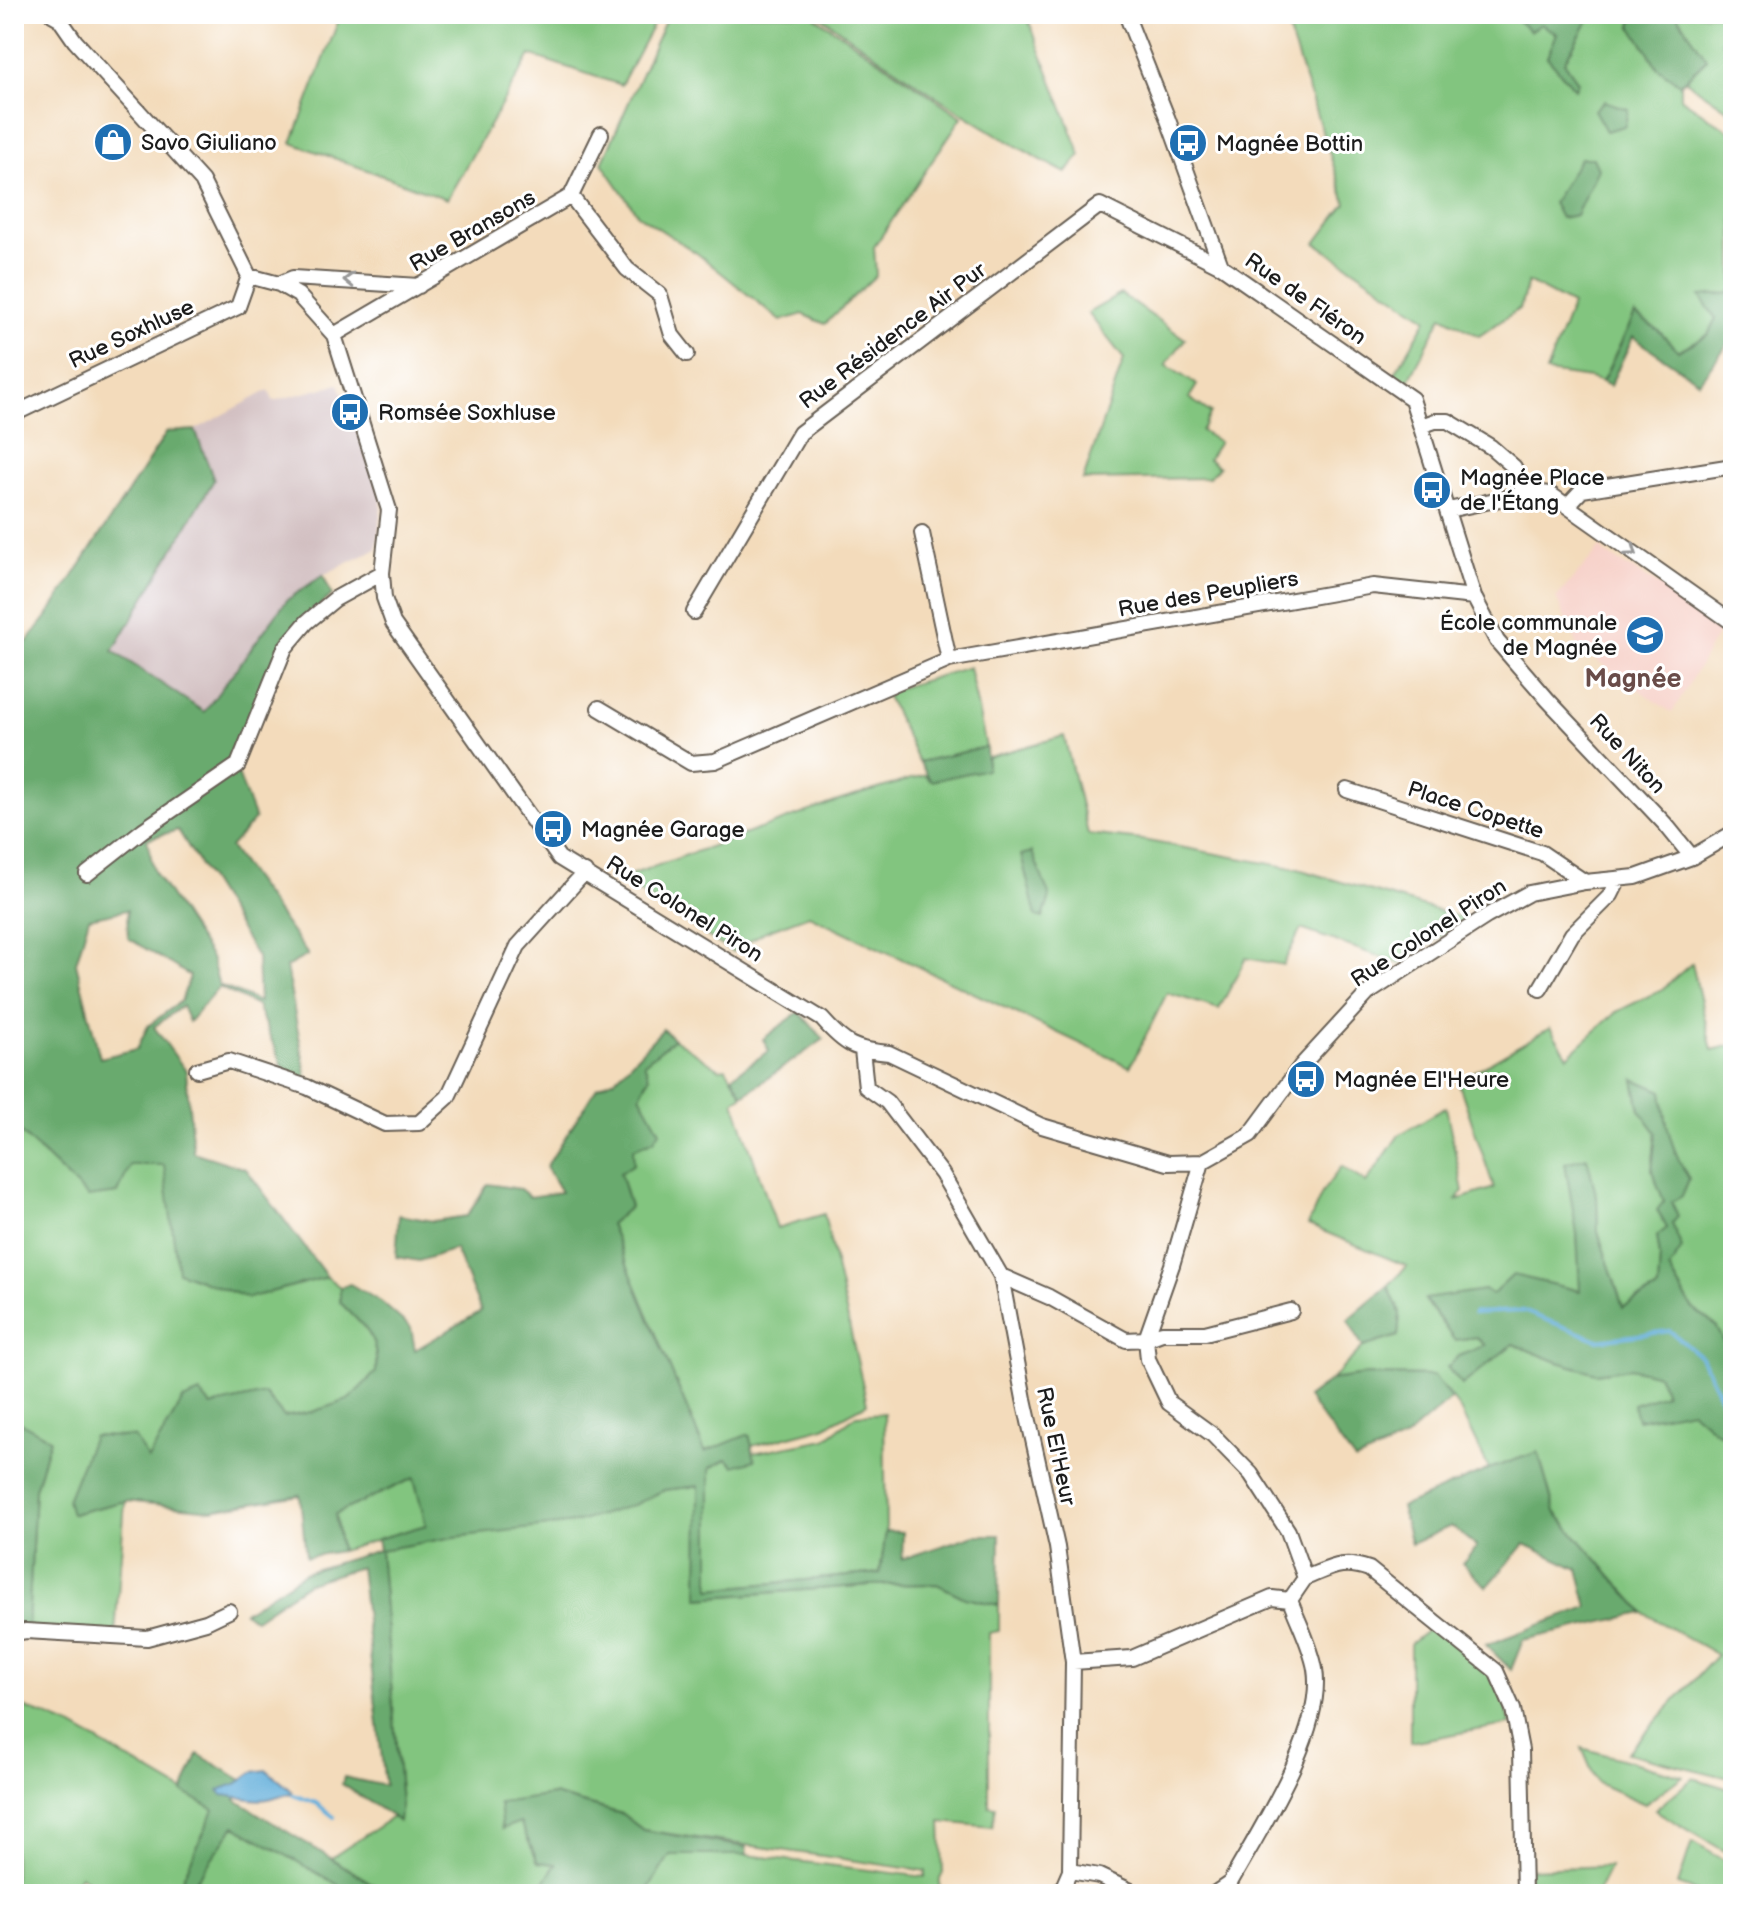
<svg xmlns="http://www.w3.org/2000/svg" width="1747" height="1908" font-family="'Balsamiq Sans',sans-serif">
<rect width="100%" height="100%" fill="#fff"/>
<filter id="ink" filterUnits="userSpaceOnUse"><feTurbulence type="fractalNoise" baseFrequency=".0125" numOctaves="2"/><feDisplacementMap in="SourceGraphic" scale="16" xChannelSelector="R" yChannelSelector="G"/><feConvolveMatrix kernelMatrix="1 2 1 2 8 2 1 2 1" color-interpolation-filters="sRGB"/></filter>
<filter id="wash" filterUnits="userSpaceOnUse"><feTurbulence type="fractalNoise" baseFrequency=".006" numOctaves="4" result="noise"/><feDisplacementMap in="SourceGraphic" scale="32" xChannelSelector="R" yChannelSelector="G"/><feGaussianBlur stdDeviation="1.8" result="paint"/><feColorMatrix in="noise" values="0 0 0 0 0 0 0 0 0 0 0 0 0 0 0 0 0 1.4 0 .05"/><feComposite in="paint" operator="in"/></filter>
<g filter="url(#wash)">
<rect width="100%" height="100%" fill="#f3dbbb"/>
<path fill="#f7d1c9" d="M 1601,547 L 1604,553 L 1724,623 L 1672,713 L 1579,648 L 1556,598 Z"/>
<path fill="#d2bfc1" d="M 339,384 L 382,496 L 377,549 L 323,575 L 287,600 L 203,713 L 113,651 L 214,480 L 195,430 L 269,390 L 273,401 Z"/>
<path fill="#82c57f" stroke="#4f704e" stroke-width="2" d="M 341,14 L 659,14 L 621,85 L 530,55 L 447,199 L 292,143 Z
M 668,14 L 811,14 L 962,117 L 874,247 L 876,275 L 825,324 L 803,314 L 781,321 L 698,254 L 638,215 L 602,163 Z
M 817,14 L 1026,14 L 1081,155 L 1066,173 C 978,128 898,71 817,14 Z
M 1283,14 L 1422,14 L 1422,16 L 1510,14 L 1530,31 L 1541,23 L 1557,34 L 1547,57 L 1578,82 L 1564,62 L 1590,17 L 1561,19 L 1554,14 L 1636,14 L 1631,25 L 1658,68 L 1680,84 L 1680,98 L 1733,133 L 1733,288 L 1708,335 L 1677,351 L 1659,331 L 1635,314 L 1602,382 L 1590,378 L 1546,372 L 1572,305 L 1528,282 L 1520,308 L 1479,336 L 1442,316 L 1407,384 L 1392,378 L 1427,319 L 1316,243 L 1346,203 Z
M 1676,14 L 1733,14 L 1733,33 L 1722,42 L 1733,55 L 1733,113 L 1685,80 L 1707,59 Z
M 1121,294 L 1185,339 L 1166,365 L 1197,385 L 1189,398 L 1211,413 L 1201,431 L 1219,442 L 1208,459 L 1219,467 L 1208,478 L 1083,480 L 1124,359 L 1088,313 Z
M 969,667 L 986,747 L 919,762 L 885,692 Z
M 1064,736 L 1088,834 L 1142,840 L 1298,869 L 1466,919 L 1400,964 L 1301,929 L 1283,965 L 1246,958 L 1219,1009 L 1167,993 L 1130,1067 L 809,915 L 766,931 L 732,952 L 619,879 L 841,800 L 925,775 L 931,781 L 986,769 L 988,757 Z
M 1692,963 L 1712,1050 L 1733,1045 L 1733,1359 L 1716,1326 L 1692,1308 L 1669,1268 L 1672,1202 L 1689,1179 C 1671,1149 1666,1127 1662,1092 L 1634,1080 L 1640,1110 L 1656,1132 L 1652,1171 L 1664,1201 L 1667,1229 L 1657,1236 L 1660,1257 L 1658,1289 L 1623,1307 L 1598,1232 L 1597,1198 L 1577,1234 L 1581,1291 L 1513,1275 L 1492,1295 L 1484,1290 L 1425,1300 L 1454,1340 L 1476,1337 L 1486,1346 L 1459,1356 L 1513,1344 L 1558,1362 L 1596,1373 L 1630,1368 L 1659,1375 L 1665,1394 L 1691,1410 L 1715,1431 L 1729,1438 L 1733,1436 L 1733,1779 L 1627,1753 L 1717,1655 L 1644,1613 L 1555,1512 L 1538,1452 L 1489,1469 L 1459,1408 L 1434,1376 L 1365,1375 L 1331,1380 L 1363,1347 L 1398,1336 L 1400,1313 L 1388,1286 L 1407,1266 L 1308,1225 L 1323,1191 L 1342,1166 L 1366,1183 L 1399,1135 L 1446,1107 L 1463,1191 L 1457,1200 L 1494,1188 L 1458,1081 L 1550,1028 L 1568,1056 L 1616,1012 L 1661,990 Z
M 674,1039 L 720,1069 L 726,1068 L 743,1095 L 734,1101 L 777,1228 L 824,1214 L 867,1404 L 824,1427 L 752,1446 L 749,1435 L 705,1452 L 610,1224 L 630,1207 L 620,1173 L 633,1149 L 654,1140 L 640,1095 L 649,1077 L 644,1063 Z
M 14,1126 L 88,1197 L 130,1165 L 164,1165 L 248,1298 L 327,1277 L 340,1287 L 340,1302 C 365,1329 378,1333 376,1372 L 349,1400 L 312,1412 L 284,1417 L 265,1394 L 210,1406 L 183,1400 L 148,1460 L 72,1514 L 125,1501 L 115,1635 L 28,1627 L 35,1489 L 50,1439 L 14,1419 Z
M 884,1413 L 886,1531 L 880,1573 L 710,1589 L 710,1467 L 727,1459 L 755,1460 L 753,1453 L 825,1439 L 857,1415 Z
M 414,1478 L 426,1525 L 341,1551 L 335,1514 Z
M 699,1486 L 699,1598 L 871,1585 L 937,1584 L 965,1598 L 999,1605 L 999,1631 L 989,1633 L 989,1806 L 996,1807 L 992,1827 L 941,1822 L 943,1873 L 940,1879 L 939,1894 L 645,1894 L 670,1855 L 747,1855 L 925,1877 L 926,1871 L 643,1830 L 622,1814 L 553,1795 L 499,1804 L 520,1821 L 538,1862 L 557,1864 L 536,1894 L 389,1894 L 331,1858 L 393,1817 L 398,1821 L 401,1804 L 380,1550 L 636,1504 L 664,1490 Z
M 1434,1625 L 1495,1675 L 1511,1724 L 1410,1742 L 1410,1644 Z
M 14,1703 L 73,1727 L 215,1810 L 179,1886 L 186,1893 L 235,1826 L 354,1894 L 108,1894 L 80,1875 L 67,1894 L 14,1894 Z
M 1582,1748 L 1683,1776 L 1645,1804 L 1597,1783 Z
M 1693,1778 L 1733,1790 L 1733,1856 L 1655,1810 Z
M 1692,1842 L 1733,1865 L 1733,1894 L 1704,1894 L 1678,1885 Z
M 1610,1866 L 1596,1894 L 1527,1894 L 1529,1869 Z"/>
<path fill="#69aa6e" stroke="#426345" stroke-width="2" fill-rule="evenodd" d="M 1510,14 L 1554,14 L 1561,19 L 1591,16 L 1564,62 L 1578,82 L 1575,89 L 1547,57 L 1557,34 L 1541,24 L 1530,31 Z
M 1636,14 L 1676,14 L 1707,59 L 1680,84 L 1658,68 L 1631,25 Z
M 1604,101 L 1628,109 L 1625,126 L 1606,131 L 1594,110 Z
M 1580,158 L 1593,158 L 1598,169 L 1576,215 L 1561,218 L 1553,203 Z
M 1733,288 L 1733,337 L 1699,382 L 1633,337 L 1610,386 L 1602,382 L 1635,314 L 1659,331 L 1678,351 L 1708,335 L 1716,319 L 1700,296 L 1730,293 Z
M 195,430 L 214,480 L 113,651 L 204,712 L 287,600 L 323,575 L 332,595 L 285,636 L 232,758 L 255,819 L 230,847 L 308,955 L 286,967 L 307,1079 L 285,1072 L 257,1006 L 219,987 L 189,1022 L 182,1006 L 154,1027 L 186,1071 L 193,1152 L 246,1169 L 327,1277 L 248,1298 L 178,1272 L 164,1165 L 130,1165 L 118,1193 L 88,1197 L 14,1126 L 14,658 L 46,618 L 167,432 ZM 178,830 L 257,957 L 259,1002 L 219,985 L 211,958 L 154,871 L 147,839 ZM 127,910 L 128,938 L 190,976 L 181,1001 L 148,1026 L 137,1049 L 100,1058 L 76,963 L 89,918 Z
M 986,747 L 987,769 L 931,781 L 919,762 Z
M 1032,852 L 1050,897 L 1043,918 L 1036,916 L 1021,855 Z
M 799,1012 L 824,1039 L 743,1095 L 732,1076 L 769,1051 L 763,1039 Z
M 663,1029 L 674,1039 L 644,1063 L 649,1077 L 640,1095 L 660,1131 L 654,1140 L 633,1149 L 634,1164 L 620,1173 L 630,1207 L 610,1224 L 705,1452 L 749,1434 L 755,1460 L 734,1466 L 727,1459 L 710,1468 L 710,1589 L 880,1573 L 886,1531 L 903,1532 L 902,1559 L 974,1535 L 1000,1535 L 999,1605 L 965,1598 L 937,1584 L 871,1585 L 698,1598 L 699,1486 L 664,1490 L 636,1504 L 575,1523 L 455,1537 L 380,1550 L 401,1804 L 399,1821 L 342,1784 L 344,1777 L 385,1786 L 360,1567 L 308,1583 L 255,1619 L 244,1612 L 304,1573 L 379,1550 L 377,1539 L 426,1525 L 414,1478 L 335,1514 L 341,1551 L 306,1557 L 300,1495 L 212,1510 L 125,1501 L 71,1514 L 67,1500 L 93,1436 L 134,1437 L 148,1459 L 183,1400 L 200,1393 L 211,1406 L 265,1394 L 284,1417 L 312,1412 L 348,1400 L 376,1372 C 379,1333 364,1328 340,1302 L 340,1287 L 350,1284 L 381,1302 L 411,1328 L 415,1350 L 481,1311 L 455,1249 L 419,1261 L 396,1257 L 399,1215 L 433,1221 L 467,1216 L 488,1184 L 520,1189 L 530,1197 L 561,1192 L 546,1167 L 597,1087 L 615,1079 Z
M 1634,1079 L 1662,1091 C 1666,1127 1671,1149 1689,1179 L 1682,1196 L 1672,1202 L 1678,1216 L 1672,1224 L 1682,1248 L 1669,1269 L 1692,1308 L 1716,1326 L 1733,1359 L 1733,1436 L 1730,1438 L 1715,1431 L 1691,1410 L 1637,1420 L 1633,1404 L 1665,1394 L 1659,1375 L 1630,1368 L 1596,1373 L 1558,1362 L 1513,1344 L 1462,1385 L 1447,1367 L 1459,1356 L 1485,1345 L 1476,1337 L 1455,1340 L 1425,1299 L 1484,1290 L 1492,1295 L 1513,1275 L 1580,1291 L 1577,1234 L 1565,1163 L 1587,1157 L 1597,1198 L 1598,1232 L 1623,1307 L 1658,1289 L 1660,1257 L 1657,1236 L 1667,1228 L 1657,1210 L 1664,1201 L 1652,1171 L 1656,1132 L 1640,1110 Z
M 1388,1286 L 1400,1313 L 1398,1336 L 1363,1347 L 1348,1320 Z
M 1365,1375 L 1434,1376 L 1451,1399 L 1404,1439 L 1355,1461 L 1307,1398 L 1331,1380 Z
M 14,1419 L 50,1439 L 35,1489 L 28,1627 L 14,1628 Z
M 1538,1452 L 1555,1512 L 1644,1613 L 1523,1640 L 1511,1670 L 1486,1645 L 1588,1607 L 1578,1569 L 1525,1544 L 1487,1587 L 1462,1563 L 1477,1547 L 1451,1526 L 1411,1544 L 1401,1507 L 1489,1469 Z
M 198,1754 L 247,1783 L 236,1800 L 389,1894 L 354,1894 L 235,1826 L 187,1893 L 179,1886 L 214,1810 L 183,1792 Z
M 553,1795 L 622,1814 L 643,1830 L 746,1847 L 747,1855 L 670,1855 L 645,1894 L 536,1894 L 556,1864 L 538,1862 L 520,1822 L 502,1829 L 499,1803 Z"/>
<path fill="#61adda" stroke="#3e647b" stroke-width="2" d="M 267,1770 L 291,1790 L 293,1795 C 282,1793 278,1797 268,1799 C 253,1802 237,1796 222,1795 L 219,1790 L 238,1783 L 253,1772 Z"/>
<g fill="none" stroke-linecap="round" stroke-linejoin="round">
<path stroke="#61adda" stroke-width="4" d="M 1474,1313 L 1523,1311 L 1598,1340 L 1670,1331 L 1701,1357 L 1725,1406 L 1733,1406
M 293,1795 L 316,1803 L 334,1817"/>
</g>
</g>
<g filter="url(#ink)">
<g fill="none" stroke-linecap="round" stroke-linejoin="round">
<g stroke="#675f54" stroke-width="18">
<path id="minor" d="M 52,14 L 59,18 L 75,41 L 202,181 L 249,276 L 279,284 L 298,295 L 334,335 L 389,510 L 382,573 L 384,598 L 393,623 L 559,858 L 822,1019 C 845,1045 854,1050 889,1053 L 1042,1126 L 1168,1163 L 1202,1162 L 1250,1135 L 1301,1066 L 1368,993 L 1487,916 L 1529,893 L 1585,882 L 1636,877 L 1692,857 L 1733,833
M 1126,14 L 1167,117 L 1221,266
M 571,196 L 627,269 L 660,295 L 672,335 L 687,354
M 279,284 L 293,278 L 419,286
M 334,335 L 571,196 L 601,134
M 14,414 L 238,307 L 249,276
M 1421,426 L 1435,421 L 1448,421 L 1491,447 L 1514,467 L 1524,494
M 1568,505 L 1582,490 L 1733,466
M 1448,510 L 1533,492 L 1550,494 L 1733,623
M 922,533 L 949,660
M 694,612 L 800,433 L 1100,205 L 1221,266 L 1412,399 L 1474,597 L 1497,641 L 1548,700 L 1666,825 L 1692,857
M 599,708 L 691,763 L 715,761 L 949,660 L 1373,586 L 1474,597
M 1347,790 L 1542,853 L 1585,882
M 87,874 L 143,830 L 238,765 L 285,648 L 307,622 L 335,599 L 382,573
M 1540,989 L 1572,934 L 1611,895 L 1619,879
M 862,1050 L 866,1087 L 887,1102 L 942,1174 L 1001,1276 L 1024,1399 L 1057,1547 L 1073,1662 L 1070,1871 L 1060,1894
M 197,1070 L 229,1061 L 307,1087 L 385,1124 L 419,1123 L 448,1097 L 518,946 L 585,872
M 1202,1162 L 1172,1265 L 1146,1339 L 1148,1359 L 1169,1403 L 1213,1435 L 1251,1474 L 1288,1531 L 1305,1578 C 1331,1568 1342,1559 1369,1569 L 1496,1671 L 1513,1709 L 1521,1750 L 1524,1894
M 1001,1276 L 1049,1297 L 1126,1340 L 1146,1339 L 1162,1333 L 1205,1333 L 1291,1311
M 14,1633 L 26,1631 L 147,1638 L 206,1622 L 229,1611
M 1073,1662 L 1132,1658 L 1272,1598 L 1290,1600
M 1070,1871 L 1099,1876 L 1137,1894
M 1214,1894 L 1230,1883 C 1260,1829 1325,1731 1315,1669 C 1311,1646 1298,1622 1290,1600 L 1305,1578"/>
</g>
<use href="#minor" stroke="#fff" stroke-width="14"/>
</g>
<defs><path id="oneway-chevron" d="M-2-3.5L2.5 0L-2 3.5" fill="none" stroke-width="1.6" stroke-linecap="round" stroke-linejoin="round" transform="scale(2)"/></defs>
<g stroke="#999">
<use href="#oneway-chevron" transform="translate(349 280) rotate(-178)"/>
<use href="#oneway-chevron" transform="translate(1632 551) rotate(36)"/>
</g>
</g>
<defs>
<g id="shop-disc" transform="scale(2)"><circle r="9.5" fill="#1f6fb2" stroke="#fff"/><path d="M-5-2.5h2.3a2.7 3.5 0 0 1 5.4 0H5L5.5 6h-11ZM-1.5-2.5h3a1.5 2.3 0 0 0-3 0Z" fill="#fff"/></g>
<g id="bus-disc" transform="scale(2)"><circle r="9.5" fill="#1f6fb2" stroke="#fff"/><path d="M-5-6H5V4H4V6H2V4H-2V6H-4V4H-5ZM-3.5-4V0h7V-4ZM-3.5 1.2v1.5H-2V1.2ZM2 1.2v1.5H3.5V1.2Z" fill="#fff"/></g>
<g id="school-disc" transform="scale(2)"><circle r="9.5" fill="#1f6fb2" stroke="#fff"/><path d="M0-5L7-2L0 1L-7-2ZM-4 1L0 2.5L4 1V4Q0 6-4 4Z" fill="#fff"/></g>
</defs>
<g fill-rule="evenodd">
<use href="#shop-disc" x="113" y="142"/>
<use href="#bus-disc" x="1188" y="143"/>
<use href="#bus-disc" x="350" y="412"/>
<use href="#bus-disc" x="1432" y="490"/>
<use href="#school-disc" x="1645" y="635"/>
<use href="#bus-disc" x="553" y="829"/>
<use href="#bus-disc" x="1306" y="1079"/>
</g>
<g text-anchor="middle" stroke-width="6" stroke-linejoin="round" paint-order="stroke">
<g font-size="22" fill="#1c1c1c" stroke="#fff" text-anchor="start">
<text x="141" y="150">Savo Giuliano</text>
<text x="1216" y="151">Magnée Bottin</text>
<text x="378" y="420">Romsée Soxhluse</text>
<text x="1460" y="485">Magnée Place<tspan x="1460" dy="25">de l'Étang</tspan></text>
<text x="1617" y="630" text-anchor="end">École communale<tspan x="1617" dy="25">de Magnée</tspan></text>
<text x="581" y="837">Magnée Garage</text>
<text x="1334" y="1087">Magnée El'Heure</text>
</g>
<g font-size="22" fill="#1c1c1c" stroke="#fff">
<text transform="translate(472 230) rotate(-30)" y="8">Rue Bransons</text>
<text transform="translate(1306 298) rotate(35)" y="8">Rue de Fléron</text>
<text transform="translate(131 333) rotate(-25)" y="8">Rue Soxhluse</text>
<text transform="translate(892 335) rotate(-37)" y="8">Rue Résidence Air Pur</text>
<text transform="translate(1208 593) rotate(-10)" y="8">Rue des Peupliers</text>
<text transform="translate(1628 753) rotate(47)" y="8">Rue Niton</text>
<text transform="translate(1476 809) rotate(18)" y="8">Place Copette</text>
<text transform="translate(685 908) rotate(32)" y="8">Rue Colonel Piron</text>
<text transform="translate(1428 932) rotate(-33)" y="8">Rue Colonel Piron</text>
<text transform="translate(1057 1446) rotate(78)" y="8">Rue El'Heur</text>
</g>
<g font-size="26" font-weight="bold" fill="#694c49" stroke="#fff">
<text x="1633" y="687">Magnée</text>
</g>
</g>
<rect width="1747" height="1908" fill="none" stroke="#fff" stroke-width="48"/>
</svg>
